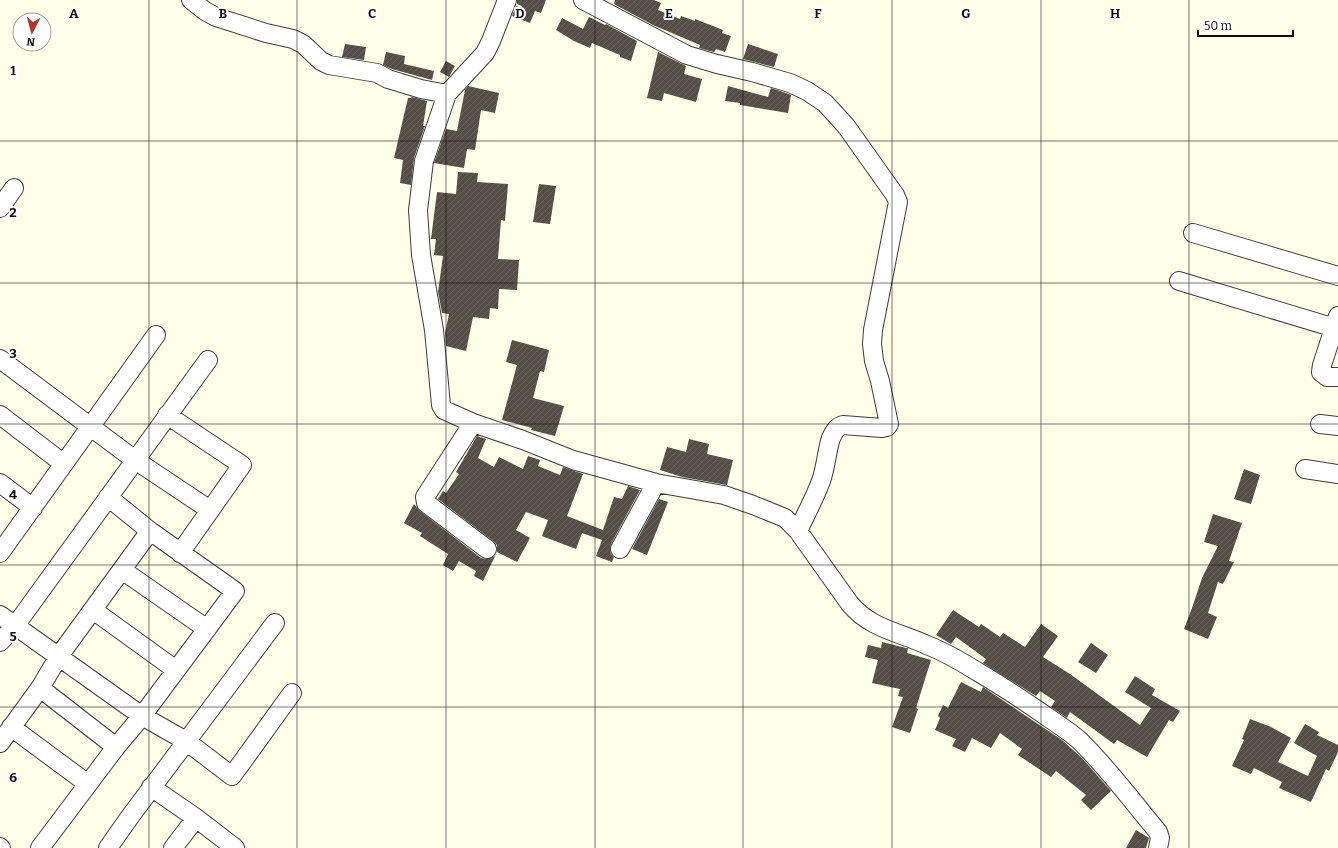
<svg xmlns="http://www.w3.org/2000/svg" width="1338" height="848" font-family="Bitter,serif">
<defs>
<pattern id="building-hatch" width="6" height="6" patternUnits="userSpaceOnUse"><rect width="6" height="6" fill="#544e47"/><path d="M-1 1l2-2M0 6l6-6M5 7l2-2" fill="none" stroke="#68635d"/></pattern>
</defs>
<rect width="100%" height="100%" fill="#fffee9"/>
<path fill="url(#building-hatch)" d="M 517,0 L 546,0 L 541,13 L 535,11 L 530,23 L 512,16 L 516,6 L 521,8 L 522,6 L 517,4 Z
M 615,0 L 654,0 L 661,3 L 658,10 L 680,19 L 681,16 L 695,21 L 695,19 L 723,30 L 722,33 L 731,36 L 725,52 L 716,49 L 714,52 L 699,48 L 700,45 L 653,25 L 614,4 Z
M 589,17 L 605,25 L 606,24 L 637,41 L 631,61 L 620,57 L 620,55 L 592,43 L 590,48 L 574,41 L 556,30 L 562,18 L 583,29 Z
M 345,44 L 366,47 L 364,60 L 342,57 Z
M 748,44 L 778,54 L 774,67 L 743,59 Z
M 386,52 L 405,56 L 404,64 L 434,71 L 432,80 L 392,69 L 383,65 Z
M 658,52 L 686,66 L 684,74 L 702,79 L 696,102 L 664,93 L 662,101 L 647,98 Z
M 446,61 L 455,66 L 449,77 L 440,72 Z
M 468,86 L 499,93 L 495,113 L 481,110 L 475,150 L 467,149 L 464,168 L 434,163 L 446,129 L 457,131 L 465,90 Z
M 728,86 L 768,97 L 771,88 L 786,93 L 791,95 L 788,113 L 740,105 L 740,103 L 725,101 Z
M 412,97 L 427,101 L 423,126 L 425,126 L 414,158 L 411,185 L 400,183 L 403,160 L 394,158 L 408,98 L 411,98 Z
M 458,172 L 478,173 L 477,182 L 508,184 L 505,221 L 501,220 L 498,259 L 519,260 L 517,290 L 499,289 L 498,309 L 490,308 L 489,319 L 473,317 L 466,351 L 446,346 L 445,333 L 449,314 L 442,313 L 438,292 L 443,256 L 434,255 L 436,239 L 431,239 L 437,192 L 456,194 Z
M 539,184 L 556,186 L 550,224 L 533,222 Z
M 512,340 L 549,350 L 544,372 L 540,371 L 533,398 L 564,406 L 555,436 L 531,430 L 532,428 L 502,420 L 517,365 L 506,362 Z
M 477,436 L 486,439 L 478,458 L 494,467 L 499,457 L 523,469 L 528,456 L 540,460 L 538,466 L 560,475 L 563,467 L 583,474 L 567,516 L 603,530 L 614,497 L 622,499 L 628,486 L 640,490 L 611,544 L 610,550 L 611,554 L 614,557 L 612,562 L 596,556 L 602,540 L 582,533 L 576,549 L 542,536 L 548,520 L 526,512 L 516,530 L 530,538 L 517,562 L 497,552 L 483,581 L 474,576 L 476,571 L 459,561 L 453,571 L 443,565 L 448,554 L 420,536 L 422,533 L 404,523 L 414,504 L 420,511 L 481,558 L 486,559 L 491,558 L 496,555 L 497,551 L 497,545 L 493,541 L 438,499 L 443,491 L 446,493 L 459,474 L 456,472 Z
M 689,439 L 709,444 L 707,454 L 733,460 L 727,485 L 682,477 L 660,470 L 667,447 L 686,452 Z
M 1244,469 L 1260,475 L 1251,504 L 1234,499 Z
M 659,499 L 668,502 L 647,555 L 632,549 Z
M 1213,514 L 1242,523 L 1229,561 L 1234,562 L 1223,584 L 1218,582 L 1208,613 L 1217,617 L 1208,639 L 1184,629 L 1192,608 L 1202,578 L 1218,546 L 1204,542 Z
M 953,610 L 979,627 L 981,624 L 1000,637 L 1003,633 L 1025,647 L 1041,624 L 1058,636 L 1043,657 L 1070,674 L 1140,725 L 1151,708 L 1125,692 L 1135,676 L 1155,689 L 1152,695 L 1180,711 L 1173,722 L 1169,720 L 1147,757 L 1117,740 L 1114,744 L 1070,712 L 1067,718 L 1051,707 L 1055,701 L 1040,691 L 1036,696 L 983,663 L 986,659 L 956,637 L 951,644 L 936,635 Z
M 882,642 L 906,648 L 908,648 L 907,653 L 931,660 L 916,708 L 918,709 L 910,733 L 892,727 L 903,697 L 898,696 L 900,689 L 872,683 L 878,660 L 865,657 L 868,645 L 881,648 Z
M 1091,643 L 1108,655 L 1096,673 L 1078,662 Z
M 961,682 L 981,692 L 983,687 L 1062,740 L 1082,758 L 1111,791 L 1091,810 L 1081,800 L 1086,795 L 1056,771 L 1051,777 L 1018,755 L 1022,749 L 1000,733 L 991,748 L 972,738 L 965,752 L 952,746 L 956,739 L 935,730 L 940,718 L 938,716 L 943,705 L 948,708 Z
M 1250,719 L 1271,727 L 1291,738 L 1278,762 L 1308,776 L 1317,756 L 1294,743 L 1305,724 L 1319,732 L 1317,735 L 1338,745 L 1338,752 L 1329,771 L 1326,769 L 1311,802 L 1279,788 L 1282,782 L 1254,768 L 1251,774 L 1232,766 L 1244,740 L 1242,739 Z
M 1136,830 L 1149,838 L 1146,848 L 1126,848 Z"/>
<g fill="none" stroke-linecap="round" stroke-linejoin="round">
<g stroke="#3e3e3e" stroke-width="20">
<path id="minor" d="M 191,0 L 205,11 L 216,17 L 266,33 L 293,39 L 303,44 L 321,61 L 329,65 L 377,73 L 388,79 L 421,89 L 447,94
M 507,0 L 491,41 L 485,53 L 447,94 L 424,161 L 418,210 L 421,255 L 434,330 L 441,405 L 444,410 L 473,423 L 523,440 L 573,460 L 656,483 L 724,495 L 753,505 L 785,518 L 798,531 L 850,604 C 871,629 899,632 927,645 C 945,652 962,662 978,672 C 1002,686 1026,702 1049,718 C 1059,725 1070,732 1079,740 C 1108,768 1132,801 1158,832 L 1160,838 L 1158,848
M 583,0 L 687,55 L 717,64 L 752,72 L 790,83 L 807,91 L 825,103 L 846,126 L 895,195 L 898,202 L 873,330 L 872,344 L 874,361 L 880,381 L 889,424 L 887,427 L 882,428 L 843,425 C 836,427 834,432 831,438 C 826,453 826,471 819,486 C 813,501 805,516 798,531
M 0,208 L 14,188
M 1193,233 L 1338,276
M 1179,281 L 1338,329
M 1338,316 L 1322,365 L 1321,372 L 1327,377 L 1338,377
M 0,359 L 135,460 L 210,510
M 0,415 L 64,464
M 167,415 L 242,465 L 180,553
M 473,423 L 425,497 L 426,503 L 487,549
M 1320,424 L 1338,426
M 1305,469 L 1338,474
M 0,483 L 33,508
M 620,549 L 656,483
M 0,553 L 156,335
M 122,570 L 207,629
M 93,610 L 176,670
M 0,615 L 142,716 L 186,741 L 232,776 L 292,693
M 0,642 L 15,626 L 208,360
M 40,688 L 116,747
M 11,727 L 88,784
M 0,743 L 40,688 L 59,656 L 150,531
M 151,787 L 196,818 L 235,848
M 0,847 L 1,848
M 40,848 L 116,747 L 142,716 L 235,591 L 150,531 L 108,497
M 108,848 L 129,818 L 275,623
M 173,848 L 196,818"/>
</g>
<use href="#minor" stroke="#fff" stroke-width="18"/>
</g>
<path fill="none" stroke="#0b0b0b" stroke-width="1" stroke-opacity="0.55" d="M 149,0 L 149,848M 297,0 L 297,848M 446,0 L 446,848M 595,0 L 595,848M 743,0 L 743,848M 892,0 L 892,848M 1041,0 L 1041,848M 1189,0 L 1189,848M 0,141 L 1338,141M 0,283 L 1338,283M 0,424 L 1338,424M 0,565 L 1338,565M 0,707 L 1338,707"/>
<g font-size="13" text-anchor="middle" font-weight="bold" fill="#0b0b0b" stroke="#fff" stroke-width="4" stroke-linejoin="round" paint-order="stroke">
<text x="74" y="18">A</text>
<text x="223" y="18">B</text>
<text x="372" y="18">C</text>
<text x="520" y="18">D</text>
<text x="669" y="18">E</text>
<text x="818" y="18">F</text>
<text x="966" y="18">G</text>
<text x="1115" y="18">H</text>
<text x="13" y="75">1</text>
<text x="13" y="217">2</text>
<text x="13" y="358">3</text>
<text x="13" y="499">4</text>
<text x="13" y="641">5</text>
<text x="13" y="782">6</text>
</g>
<g transform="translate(32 32) rotate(186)"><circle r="19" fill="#ffffff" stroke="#9d9d9d"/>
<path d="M0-3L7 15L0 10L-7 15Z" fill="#bc3222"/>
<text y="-6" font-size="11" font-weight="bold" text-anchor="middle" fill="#0b0b0b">N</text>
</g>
<path d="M1198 30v6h95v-6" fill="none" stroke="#0b0b0b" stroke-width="2"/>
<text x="1204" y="30" font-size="12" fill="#0b0b0b" stroke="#ffffff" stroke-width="3" paint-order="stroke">50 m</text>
</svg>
